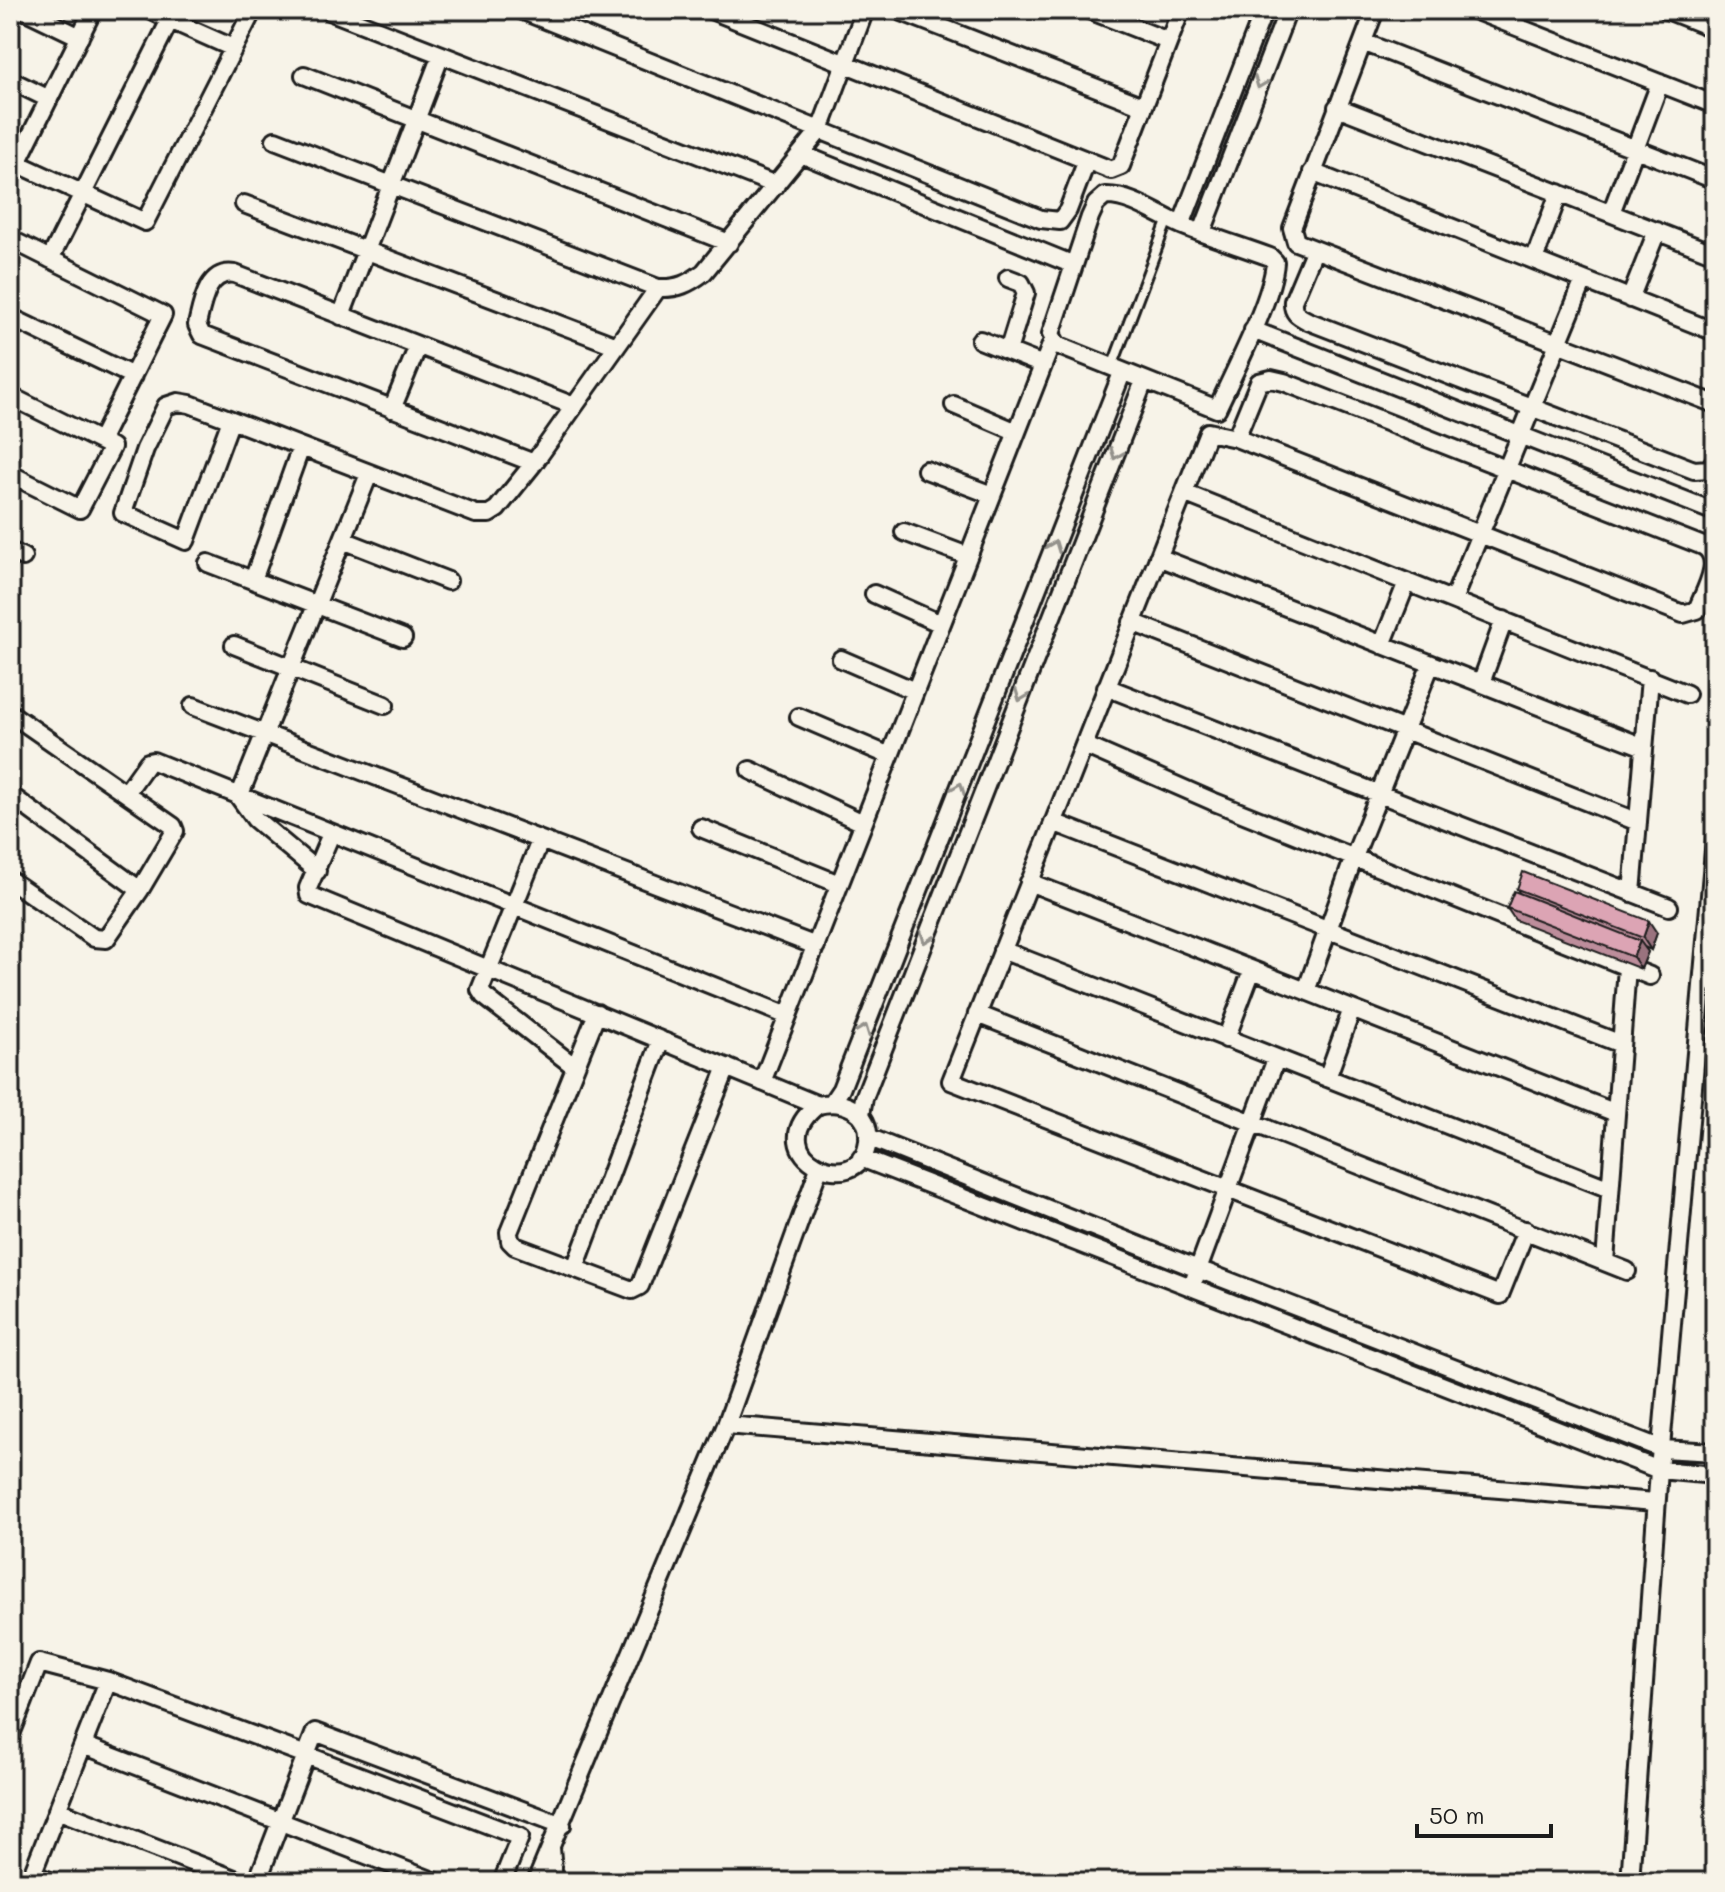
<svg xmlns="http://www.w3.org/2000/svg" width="1725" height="1892" font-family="Mali,sans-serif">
<rect width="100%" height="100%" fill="#f7f3e8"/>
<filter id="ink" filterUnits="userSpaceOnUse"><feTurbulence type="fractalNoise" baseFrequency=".0125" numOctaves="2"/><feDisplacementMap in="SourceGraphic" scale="16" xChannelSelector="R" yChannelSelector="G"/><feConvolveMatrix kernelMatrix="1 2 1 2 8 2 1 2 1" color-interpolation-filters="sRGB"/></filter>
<g filter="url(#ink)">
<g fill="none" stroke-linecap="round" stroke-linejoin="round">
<g stroke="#1c1c1c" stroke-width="14">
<path id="service" d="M 1112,367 L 1168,219"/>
</g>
<g stroke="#1c1c1c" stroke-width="22">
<path id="minor" d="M 24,10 L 80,37
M 521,10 L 1041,219 L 1060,221 L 1068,210 L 1087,160
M 711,10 L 1111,170 L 1121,166 L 1181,10
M 897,10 L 1143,106
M 1089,10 L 1168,41
M 1375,10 L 1292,228 L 1296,242 L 1715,404
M 1474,10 L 1715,105
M 1667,10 L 1715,29
M 174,11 L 170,20 L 233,48
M 329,11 L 776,185
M 1363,42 L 1715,180
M 304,75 L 729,243
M 10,80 L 49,99
M 1337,107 L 1715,254
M 275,140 L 658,288 C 678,289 688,284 704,272 L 820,130 L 865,10
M 801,154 L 1074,265
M 10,160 L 145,222 L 253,10
M 1312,172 L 1715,332
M 10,177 L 93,10
M 1105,196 C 1131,195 1158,215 1181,225 C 1210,237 1240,246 1270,257 L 1275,262 C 1273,298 1233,374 1217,409 L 1057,345 L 1051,334 L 1090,217 L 1096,204 Z
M 244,204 L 617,346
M 1611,213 L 1660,83
M 1181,225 L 1264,10
M 1202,232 L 1288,10
M 10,239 L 163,315 L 100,441
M 1314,251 L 1293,301 C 1292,313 1298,316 1308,321 L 1694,470 L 1709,469 L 1715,460
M 50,259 L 170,20 L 150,10
M 1534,260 L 1559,193
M 1008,278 L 1021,283 L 1026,293 L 1008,351
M 1630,299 L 1657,231
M 341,316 L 441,55
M 10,317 L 133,376
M 1253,330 L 1715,512
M 980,340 L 1043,365
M 10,396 L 112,447 L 80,509 L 10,474
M 954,405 L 1017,432
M 392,409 L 418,346
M 231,420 L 186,541 L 123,513 L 145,449 L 166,406 L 178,402 L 190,404 L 476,514 L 489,514 L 497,509 L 534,463 L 658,288
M 1236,438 L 1259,382 L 1271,379 L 1284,382 L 1703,546 C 1725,558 1704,592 1697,610 L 1683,614 L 1236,438 L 1208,432 L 951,1081 L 1500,1295 L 1526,1230
M 534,463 L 202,335 L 197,325 C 202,304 207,269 235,274 L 574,406
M 926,470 L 992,495
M 1184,493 L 1687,694
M 904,532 L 968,556
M 343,540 L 448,581
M 10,551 L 23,557
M 1158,557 L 1644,747
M 208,563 L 403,638
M 253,580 L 301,447
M 874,594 L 941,624
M 1453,600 L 1584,280
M 1132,622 L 1638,822
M 234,645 L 385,705
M 1382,645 L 1407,582
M 841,659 L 915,691
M 1481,683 L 1504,620
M 1106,687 L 1669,907
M 193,706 L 816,946
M 10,713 L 173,826 L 175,831 L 140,890 L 106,939 L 94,938 L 10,880
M 799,717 L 890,756
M 1084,745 L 1212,801 L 1650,976
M 750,770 L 863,823
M 126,793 L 148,762 L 153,761 L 788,1016
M 10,795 L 140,890
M 1053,822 L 1621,1044
M 701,828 L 839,884
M 331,834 L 308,888 L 309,895 L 818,1105 C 843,1099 871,1110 868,1141 C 862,1203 754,1155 818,1105
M 1715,839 L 1659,1470 L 1715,1475
M 540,841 L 480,990 L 484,996 L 575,1067
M 317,871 L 255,819 L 239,797 L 369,474
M 1029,882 L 1616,1113
M 1632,893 L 1650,678
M 1002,950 L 1610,1189
M 1306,991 L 1354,857 L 1431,664
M 597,1013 L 509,1232 L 510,1241 L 515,1246 L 632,1290 L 640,1286 L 727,1067
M 977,1014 L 1627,1271
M 1226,1039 L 1252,970
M 1327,1078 L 1352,1009
M 762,1082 L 1053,340
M 833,1101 L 841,1089 L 1122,373
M 861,1114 L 864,1098 L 1144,381
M 868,1137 L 1198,1269 L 1662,1449 L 1715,1452
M 861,1158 L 1659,1470 L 1630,1882
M 1605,1262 L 1627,967
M 575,1268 L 661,1040
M 1195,1278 L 1276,1059
M 726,1425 L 1655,1502
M 10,1737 L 39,1663 L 108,1681 L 306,1755 L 315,1732 L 562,1825
M 83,1745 L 436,1882
M 57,1810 L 242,1882
M 551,1848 L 554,1882
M 32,1874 L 52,1882
M 29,1882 L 108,1681
M 257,1882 L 306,1755 L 520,1837 L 502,1882
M 536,1882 L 726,1425 L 819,1168
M 1715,1882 L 1715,1878"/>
</g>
<use href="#service" stroke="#f7f3e8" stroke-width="8"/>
<use href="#minor" stroke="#f7f3e8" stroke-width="16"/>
</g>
<path fill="#bd8d9b" stroke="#1c1c1c" stroke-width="2" d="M 1517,889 L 1657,933 L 1651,950 L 1644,947 L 1648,952 L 1641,969 L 1515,920 L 1507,908 L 1520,894 Z"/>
<path fill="#9a737e" stroke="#1c1c1c" stroke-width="2" d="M 1649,921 L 1657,933 L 1651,950 L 1643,938 Z
M 1640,941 L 1648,952 L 1641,969 L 1633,957 Z"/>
<path fill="#dca4b4" stroke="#1c1c1c" stroke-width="2" d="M 1523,872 L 1649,921 L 1643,938 L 1517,889 Z
M 1514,891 L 1640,941 L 1633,957 L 1507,908 Z"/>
<defs><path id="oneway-chevron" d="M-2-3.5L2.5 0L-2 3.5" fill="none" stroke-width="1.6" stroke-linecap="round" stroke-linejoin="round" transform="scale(2)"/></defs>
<g stroke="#94928c">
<use href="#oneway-chevron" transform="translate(1260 83) rotate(111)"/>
<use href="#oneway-chevron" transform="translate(1116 454) rotate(111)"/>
<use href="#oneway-chevron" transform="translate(1054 546) rotate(-69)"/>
<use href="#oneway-chevron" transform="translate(1021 696) rotate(111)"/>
<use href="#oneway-chevron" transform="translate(959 788) rotate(-69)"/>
<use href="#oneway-chevron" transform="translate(926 938) rotate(111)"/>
<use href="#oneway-chevron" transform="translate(864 1030) rotate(-69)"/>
</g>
</g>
<rect width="1725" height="1892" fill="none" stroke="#f7f3e8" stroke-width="40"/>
<rect x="20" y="20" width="1685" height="1852" fill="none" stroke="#1c1c1c" stroke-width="3" filter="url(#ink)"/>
<path d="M1417 1824v12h134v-12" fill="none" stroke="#1c1c1c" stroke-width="4"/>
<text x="1429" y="1824" font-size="24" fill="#1c1c1c" stroke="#f7f3e8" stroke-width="6" paint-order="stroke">50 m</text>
</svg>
